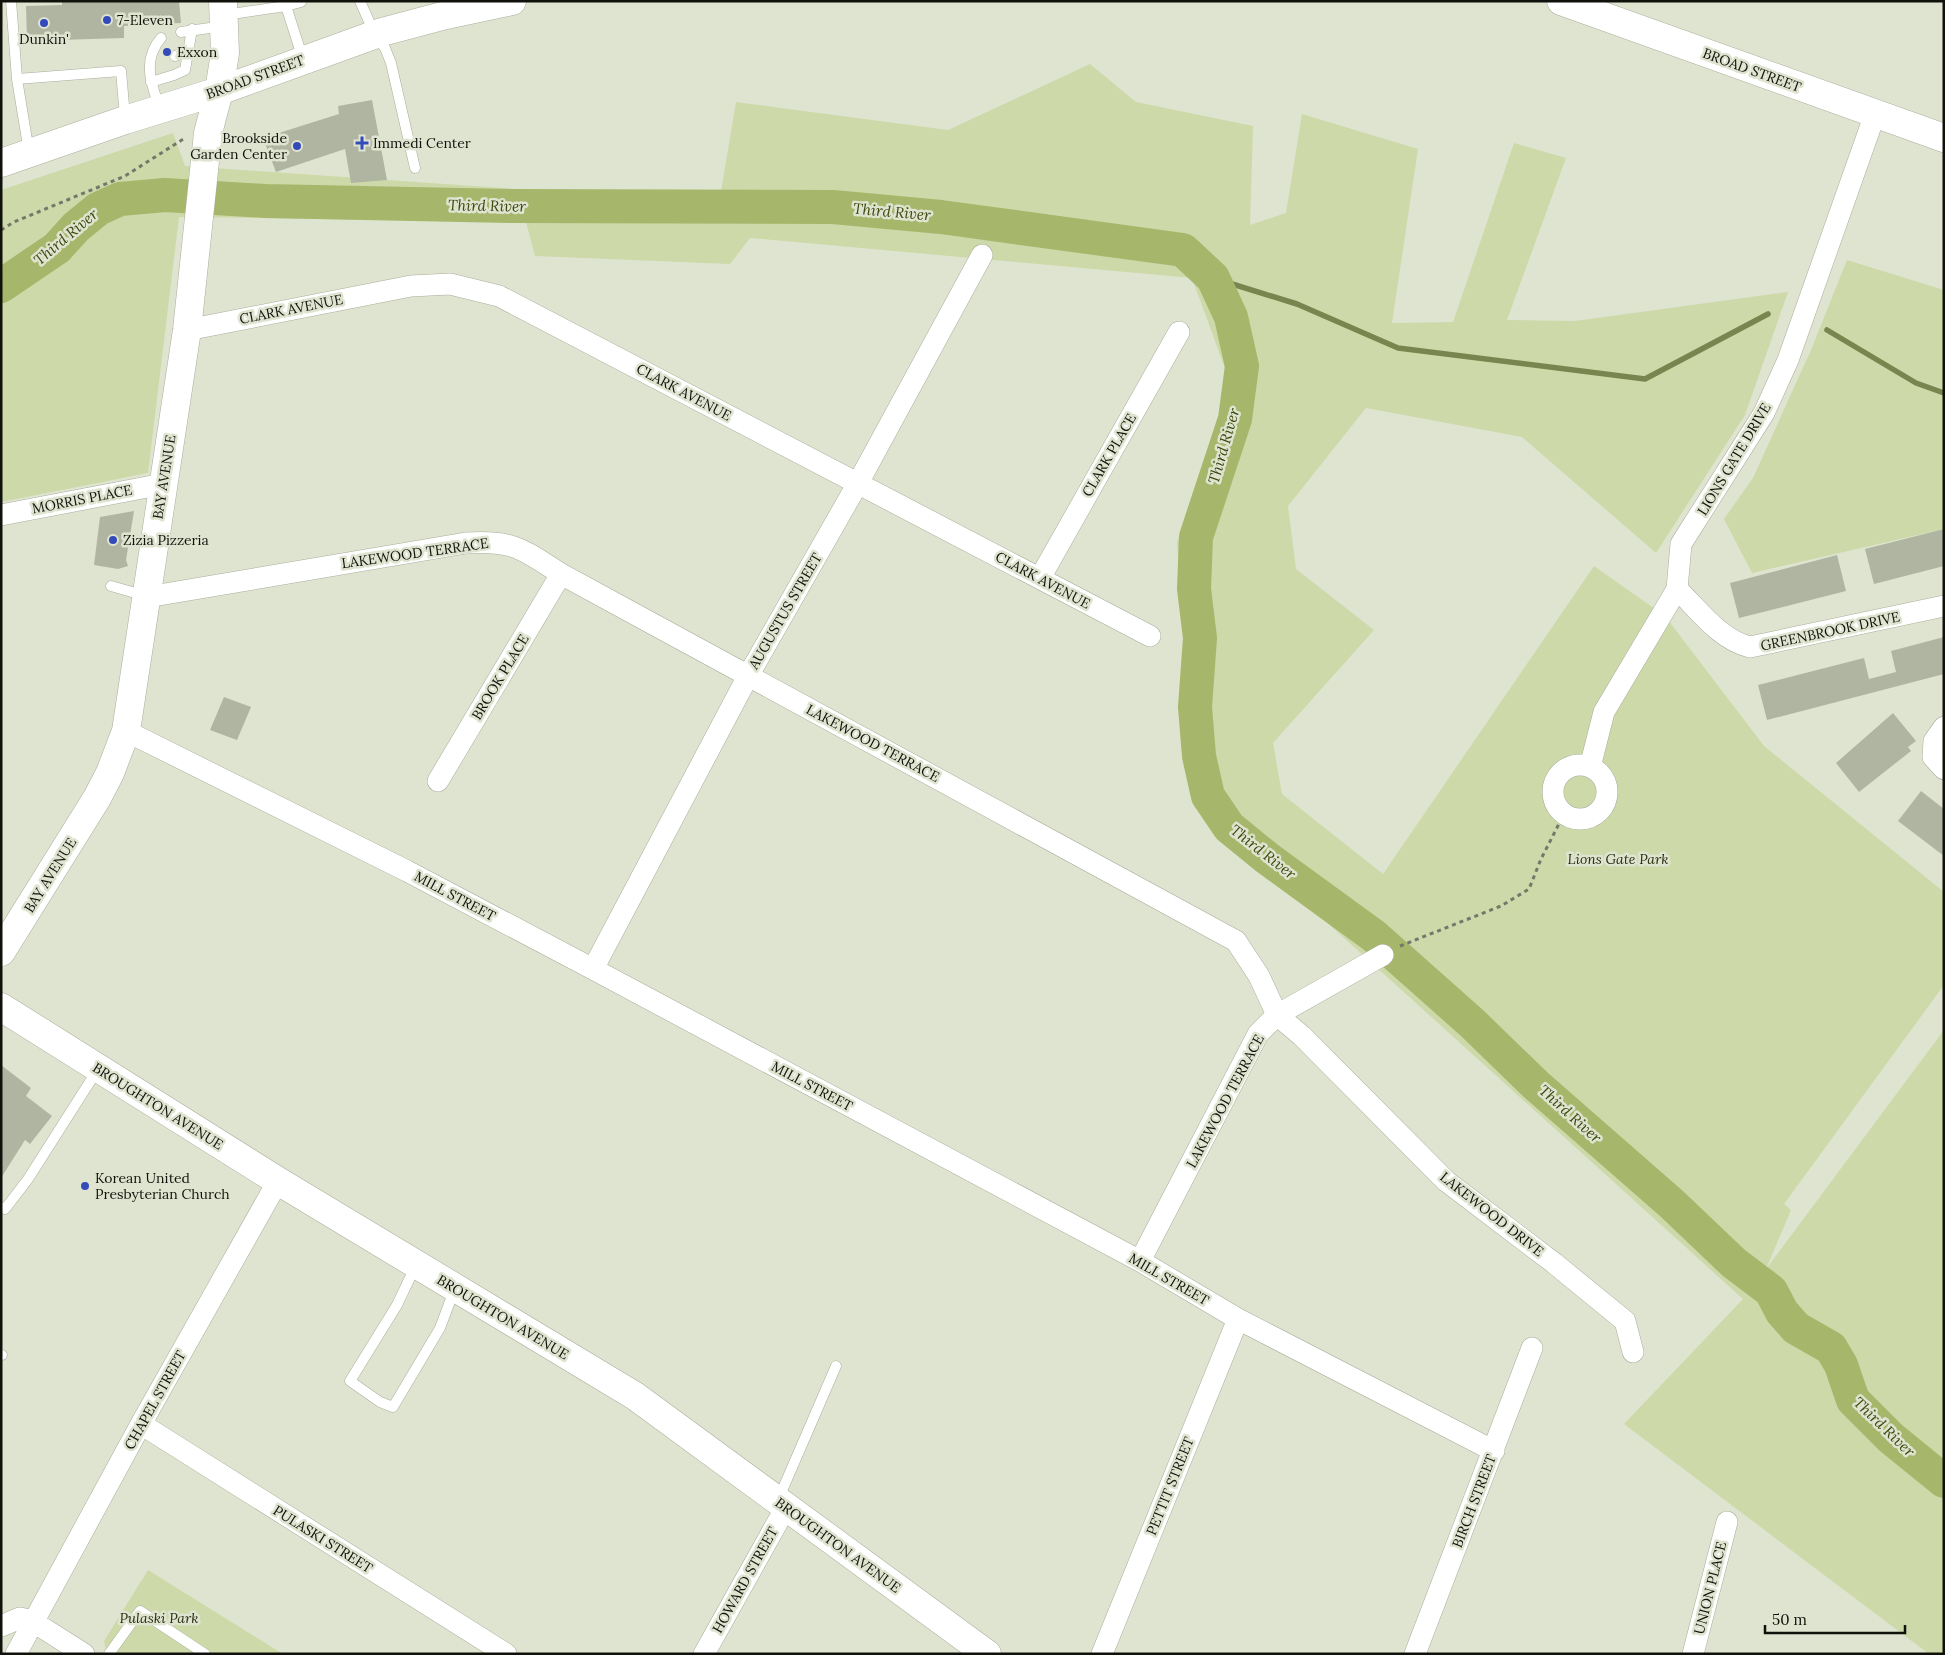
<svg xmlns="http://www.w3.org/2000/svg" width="1945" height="1655" font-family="Lora,serif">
<rect width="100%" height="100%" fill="#dfe4d0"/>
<path fill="#cdd9a9" d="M 1090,64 L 1136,102 L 1253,126 L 1250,225 L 1286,213 L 1302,114 L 1418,149 L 1392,323 L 1453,322 L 1514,143 L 1566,158 L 1507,320 L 1575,321 L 1788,292 L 1745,415 L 1656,553 L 1522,437 L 1366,408 L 1288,506 L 1296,569 L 1374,630 L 1273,743 L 1282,794 L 1383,874 L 1594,566 L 1665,616 L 1764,746 L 1944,892 L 1944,985 L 1784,1204 L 1791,1210 L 1766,1269 L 1944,1030 L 1944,1654 L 1929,1654 L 1624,1424 L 1743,1299 L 1196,804 L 1177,543 L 1231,385 L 1192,278 L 750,238 L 730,264 L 535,256 L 526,222 L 179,217 L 148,473 L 1,502 L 1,190 L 173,133 L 185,166 L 719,203 L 736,102 L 948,130 Z
M 1847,260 L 1944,290 L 1944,529 L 1752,573 L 1724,519 L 1753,478 L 1811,350 Z
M 148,1570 L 283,1654 L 107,1654 L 104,1641 Z"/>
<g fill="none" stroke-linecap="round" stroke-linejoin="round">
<path stroke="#79854e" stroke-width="5.5" d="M 1213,278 L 1297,304 L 1398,348 L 1645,379 L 1768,314
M 1827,330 L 1916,383 L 1944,393"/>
<path stroke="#a6b76b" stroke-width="34" d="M 1,286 L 57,248 L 76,227 L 98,209 L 120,199 L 165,195 L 266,201 L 513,206 L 833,207 L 941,217 L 1183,250 L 1213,278 L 1231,317 L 1242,366 L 1235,419 L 1196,537 L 1194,589 L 1200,638 L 1195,707 L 1199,756 L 1208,796 L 1229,827 L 1267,858 L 1374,936 L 1472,1023 L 1536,1085 L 1672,1204 L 1734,1263 L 1771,1291 L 1782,1312 L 1796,1328 L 1831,1348 L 1841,1365 L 1853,1400 L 1891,1438 L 1944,1481"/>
</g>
<path fill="#b0b5a1" d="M 62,1 L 179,1 L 181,23 L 124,26 L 124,38 L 27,41 L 26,6 L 62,5 Z
M 372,100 L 387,180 L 351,183 L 345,149 L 276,172 L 263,138 L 339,114 L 338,106 Z
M 134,511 L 126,560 L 128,566 L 118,569 L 94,565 L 100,517 Z
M 1944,529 L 1944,566 L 1874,584 L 1865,549 Z
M 1837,555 L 1846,591 L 1739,618 L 1730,583 Z
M 1944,637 L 1944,674 L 1767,720 L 1758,685 L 1864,658 L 1869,679 L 1896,672 L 1891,651 Z
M 224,697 L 251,707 L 237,740 L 210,730 Z
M 1893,713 L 1916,741 L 1908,747 L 1911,751 L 1859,792 L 1836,763 Z
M 1921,791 L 1944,809 L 1944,856 L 1898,821 Z
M 1,1065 L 31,1088 L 26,1096 L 52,1116 L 30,1144 L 25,1140 L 1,1178 Z"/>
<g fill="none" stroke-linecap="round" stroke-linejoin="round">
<g stroke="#a9ae9b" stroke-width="11">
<path id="lane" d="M 11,1 L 17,79 L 121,71 L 125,117
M 360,1 L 375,35 L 385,48 L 391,63 L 415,168
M 286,6 L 301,2
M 225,15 L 286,6 L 303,59
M 181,32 L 224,26
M 175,56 L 189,51
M 17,79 L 29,152
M 151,82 L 174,75 L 185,70 L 192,29
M 160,109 C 151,84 142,60 161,38
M 111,586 L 146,596
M 1,1207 L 5,1209 L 28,1179 L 98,1069
M 416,1265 L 397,1305 L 350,1381 L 380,1402 L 393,1407 L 440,1328 L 455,1288
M 1,1355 L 2,1355
M 778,1500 L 836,1366
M 109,1654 L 140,1611 L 205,1654"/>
</g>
<g stroke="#a9ae9b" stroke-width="22">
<path id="street" d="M 187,330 L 411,286 L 450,284 L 499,296 L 1150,636
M 1,515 L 163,484
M 1040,578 L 1179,332
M 1677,589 C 1699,610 1720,640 1750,647 L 1944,606
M 147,597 L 466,543 C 514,540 522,549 561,574 L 1236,941 L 1259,976 L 1277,1015 L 1258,1034 L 1140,1261
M 1944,727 L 1934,741 L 1933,757 L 1944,769
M 126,731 L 407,871 L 593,969 L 1140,1261 L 1238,1319 L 1494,1451
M1553 792a27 27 0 1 1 54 0a27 27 0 1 1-54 0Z
M 1590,767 L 1604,712 L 1677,589 L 1681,544 L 1764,413 L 1788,360 L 1875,114
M 438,781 L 561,574
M 1383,955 L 1277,1015 L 1302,1036 L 1446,1181 L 1554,1263 L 1625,1321 L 1633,1352
M 593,969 L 748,676 L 858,483 L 982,255
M 141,1424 L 506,1654
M 1,1626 L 20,1618 L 32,1621 L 84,1654
M 16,1654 L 141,1424 L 278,1181
M 704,1654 L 786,1507
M 1102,1654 L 1238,1319
M 1415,1654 L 1532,1348
M 1693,1654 L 1727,1522"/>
</g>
<g stroke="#a9ae9b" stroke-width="29">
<path id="secondary" d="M 1,952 L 97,798 L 110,773 L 126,731 L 187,330 L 208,133 L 219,91 L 225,53 L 223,1
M 1,1007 L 278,1181 L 635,1396 L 987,1654"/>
</g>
<g stroke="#a9ae9b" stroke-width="29">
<path id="primary" d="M 1561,1 L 1944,138
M 1,163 L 125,120 L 219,91 L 382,32 L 446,15 L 512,1"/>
</g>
<path stroke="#74776a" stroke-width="3" stroke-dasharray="4 4" stroke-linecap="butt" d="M 1,230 L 14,222 L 125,176 L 185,138
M 1400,946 L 1501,906 L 1529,889 L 1541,859 L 1564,814"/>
<use href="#lane" stroke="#fff" stroke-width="10"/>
<use href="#street" stroke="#fff" stroke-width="21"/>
<use href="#secondary" stroke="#fff" stroke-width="28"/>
<use href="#primary" stroke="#fff" stroke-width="28"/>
</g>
<g fill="#334abb" stroke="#dfe4d0" stroke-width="2">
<circle cx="107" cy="20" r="5"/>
<circle cx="44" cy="23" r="5"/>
<circle cx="167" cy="52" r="5"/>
<path d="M359.5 135.5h5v5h5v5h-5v5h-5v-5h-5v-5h5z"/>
<circle cx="297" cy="146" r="5"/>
<circle cx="113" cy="540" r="5"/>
<circle cx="85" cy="1186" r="5"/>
</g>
<g text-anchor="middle" stroke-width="5" stroke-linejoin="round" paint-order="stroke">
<g font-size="14" fill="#0f110a" stroke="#dfe4d0" text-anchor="start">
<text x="117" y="25">7-Eleven</text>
<text x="44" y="44" text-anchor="middle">Dunkin'</text>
<text x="177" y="57">Exxon</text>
<text x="287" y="143" text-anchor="end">Brookside<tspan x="287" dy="16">Garden Center</tspan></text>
<text x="373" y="148">Immedi Center</text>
<text x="123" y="545">Zizia Pizzeria</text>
<text x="95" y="1183">Korean United<tspan x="95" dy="16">Presbyterian Church</tspan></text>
</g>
<g font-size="14" fill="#0f110a" stroke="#dfe4d0">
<text transform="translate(1752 70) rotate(20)" y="5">BROAD STREET</text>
<text transform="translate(255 77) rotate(-20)" y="5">BROAD STREET</text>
<text transform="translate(291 309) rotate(-11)" y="5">CLARK AVENUE</text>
<text transform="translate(684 392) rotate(28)" y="5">CLARK AVENUE</text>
<text transform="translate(1109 455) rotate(-60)" y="5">CLARK PLACE</text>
<text transform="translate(1734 459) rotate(-59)" y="5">LIONS GATE DRIVE</text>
<text transform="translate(164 477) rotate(-81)" y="5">BAY AVENUE</text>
<text transform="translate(82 499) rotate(-11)" y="5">MORRIS PLACE</text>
<text transform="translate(415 553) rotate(-8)" y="5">LAKEWOOD TERRACE</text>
<text transform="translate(1043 580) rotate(28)" y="5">CLARK AVENUE</text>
<text transform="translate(785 611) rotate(-60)" y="5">AUGUSTUS STREET</text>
<text transform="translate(1830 631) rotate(-12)" y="5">GREENBROOK DRIVE</text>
<text transform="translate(500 677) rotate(-59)" y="5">BROOK PLACE</text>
<text transform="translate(873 743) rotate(28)" y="5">LAKEWOOD TERRACE</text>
<text transform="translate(50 875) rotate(-58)" y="5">BAY AVENUE</text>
<text transform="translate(455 896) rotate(28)" y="5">MILL STREET</text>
<text transform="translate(812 1086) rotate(28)" y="5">MILL STREET</text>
<text transform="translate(1225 1101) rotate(-62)" y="5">LAKEWOOD TERRACE</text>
<text transform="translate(158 1106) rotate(32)" y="5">BROUGHTON AVENUE</text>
<text transform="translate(1492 1214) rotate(38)" y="5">LAKEWOOD DRIVE</text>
<text transform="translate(1169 1279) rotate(30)" y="5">MILL STREET</text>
<text transform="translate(503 1317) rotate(31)" y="5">BROUGHTON AVENUE</text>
<text transform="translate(155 1400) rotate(-61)" y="5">CHAPEL STREET</text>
<text transform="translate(1170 1486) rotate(-68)" y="5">PETTIT STREET</text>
<text transform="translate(1474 1501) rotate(-69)" y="5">BIRCH STREET</text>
<text transform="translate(323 1539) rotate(32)" y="5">PULASKI STREET</text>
<text transform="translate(838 1545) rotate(36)" y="5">BROUGHTON AVENUE</text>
<text transform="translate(745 1580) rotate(-61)" y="5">HOWARD STREET</text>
<text transform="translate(1710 1588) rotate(-76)" y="5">UNION PLACE</text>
</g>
<g font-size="14" font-style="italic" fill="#292f0f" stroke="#dfe4d0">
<text x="1618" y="864">Lions Gate Park</text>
<text x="159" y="1623">Pulaski Park</text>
</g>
<g font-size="15" font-style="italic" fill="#3c460c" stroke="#dfe4d0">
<text transform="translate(487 206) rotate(1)" y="5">Third River</text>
<text transform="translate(892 212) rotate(5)" y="5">Third River</text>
<text transform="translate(66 237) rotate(-40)" y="5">Third River</text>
<text transform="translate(1224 446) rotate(-74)" y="5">Third River</text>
<text transform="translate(1263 852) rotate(38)" y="5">Third River</text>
<text transform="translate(1570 1114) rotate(42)" y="5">Third River</text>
<text transform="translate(1884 1427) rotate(44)" y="5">Third River</text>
</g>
</g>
<rect width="1945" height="1655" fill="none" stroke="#0f110a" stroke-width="5"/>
<path d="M1765 1625v8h140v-8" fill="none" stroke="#0f110a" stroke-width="2.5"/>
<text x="1772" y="1625" font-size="15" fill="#0f110a" stroke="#dfe4d0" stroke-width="4" paint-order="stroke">50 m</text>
</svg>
